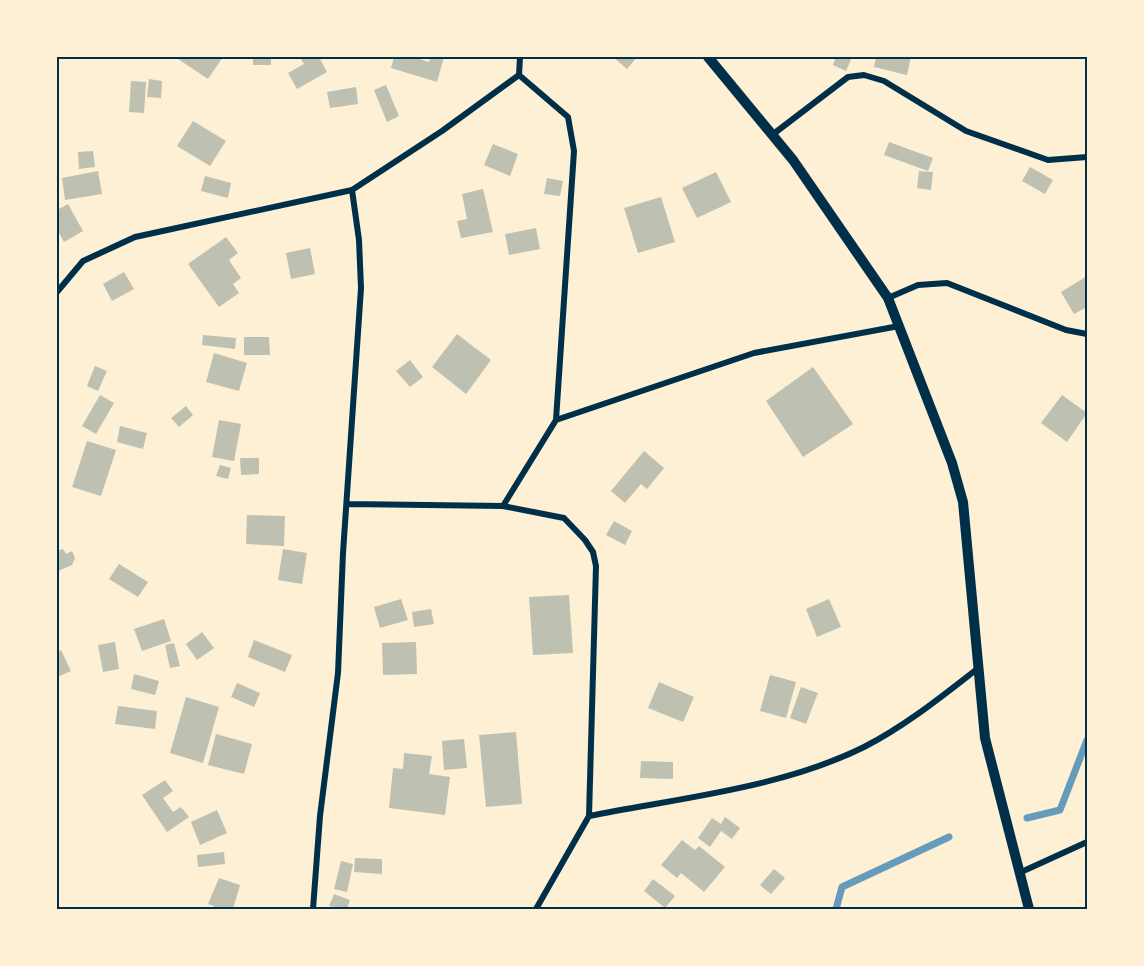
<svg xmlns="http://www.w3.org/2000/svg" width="1144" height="966" font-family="Lato,sans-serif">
<rect width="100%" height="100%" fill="#fdf0d5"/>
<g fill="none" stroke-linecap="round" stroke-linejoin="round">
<path stroke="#669bbc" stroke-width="7" d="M 1027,818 L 1060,810 L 1087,740
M 836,909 L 842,887 L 949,837"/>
</g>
<path fill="#bec0b2" d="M 175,57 L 223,57 L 208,79 Z
M 253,57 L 271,57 L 271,65 L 253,65 Z
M 300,57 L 319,57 L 327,72 L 297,89 L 288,73 L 304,64 Z
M 394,57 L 413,57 L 429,62 L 430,57 L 444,57 L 437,82 L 391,68 Z
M 613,57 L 637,57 L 627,69 Z
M 836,57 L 852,57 L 846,71 L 833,65 Z
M 876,57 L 911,57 L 907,75 L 874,67 Z
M 149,79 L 162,81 L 161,98 L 147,97 Z
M 131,81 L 146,82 L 144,113 L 129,112 Z
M 386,85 L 399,116 L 387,122 L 374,90 Z
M 356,87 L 358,104 L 330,108 L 327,92 Z
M 193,121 L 226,141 L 210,166 L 177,146 Z
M 889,142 L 933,158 L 928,171 L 884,155 Z
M 493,144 L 518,154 L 510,176 L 484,165 Z
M 93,151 L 95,167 L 79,169 L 78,152 Z
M 1030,167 L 1053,180 L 1045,194 L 1022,181 Z
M 98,171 L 102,194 L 65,200 L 62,178 Z
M 919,171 L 933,172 L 931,190 L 917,188 Z
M 716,172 L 731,202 L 697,218 L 682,188 Z
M 205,176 L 231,183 L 228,198 L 201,191 Z
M 547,178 L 563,181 L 560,196 L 544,194 Z
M 483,189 L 493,232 L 461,238 L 457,221 L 467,219 L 462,194 Z
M 661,197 L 675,242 L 638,253 L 624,208 Z
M 68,204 L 83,231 L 64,242 L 57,229 L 57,210 Z
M 536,228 L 540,249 L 509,255 L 505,234 Z
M 226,237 L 238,253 L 229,260 L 241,278 L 233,284 L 239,293 L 219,307 L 188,264 Z
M 310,248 L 315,274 L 291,279 L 286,253 Z
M 124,272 L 134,289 L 112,301 L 103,284 Z
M 1087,276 L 1087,307 L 1074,314 L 1061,292 Z
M 457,334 L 491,360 L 466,394 L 432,367 Z
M 203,335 L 236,338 L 235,349 L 202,345 Z
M 244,337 L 269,337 L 270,355 L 244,355 Z
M 214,353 L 247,363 L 239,391 L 206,382 Z
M 410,360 L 423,377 L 410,387 L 396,371 Z
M 95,366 L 107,371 L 98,391 L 87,386 Z
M 813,367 L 853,424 L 803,457 L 766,401 Z
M 100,395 L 114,403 L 96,434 L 82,426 Z
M 1062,395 L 1087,413 L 1067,442 L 1041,423 Z
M 186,406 L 193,415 L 179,427 L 171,418 Z
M 219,420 L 241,424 L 234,461 L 212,457 Z
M 120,426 L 147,433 L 143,449 L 117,442 Z
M 87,441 L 116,450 L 101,496 L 72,487 Z
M 644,451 L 664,468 L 647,489 L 641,484 L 625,503 L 611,491 Z
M 240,458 L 259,458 L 259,474 L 241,475 Z
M 220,465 L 231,468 L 228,479 L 216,476 Z
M 247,515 L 285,516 L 284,546 L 246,544 Z
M 614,521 L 632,531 L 625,545 L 606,535 Z
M 63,549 L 66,554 L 72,551 L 75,558 L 72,565 L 58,571 L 57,551 Z
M 283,549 L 307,553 L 302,584 L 278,580 Z
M 119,564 L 148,582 L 138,597 L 109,579 Z
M 569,595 L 573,653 L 533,655 L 529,597 Z
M 401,599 L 408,620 L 380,628 L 374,607 Z
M 829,599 L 841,627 L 817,637 L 806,609 Z
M 431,609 L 434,624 L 414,627 L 412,612 Z
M 164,619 L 171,641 L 142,651 L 134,629 Z
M 202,632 L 214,648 L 197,660 L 186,644 Z
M 254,640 L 292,655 L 285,672 L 248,657 Z
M 115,642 L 119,669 L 103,672 L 98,645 Z
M 416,642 L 417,674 L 383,675 L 382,643 Z
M 174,643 L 180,666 L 170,668 L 165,645 Z
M 61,650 L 71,671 L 57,677 L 57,652 Z
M 134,674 L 159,681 L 155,695 L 131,689 Z
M 770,675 L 796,682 L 786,718 L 760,711 Z
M 659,682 L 694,697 L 683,722 L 648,708 Z
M 237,683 L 260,693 L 254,707 L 231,697 Z
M 801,687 L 818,693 L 806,724 L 790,718 Z
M 186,697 L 219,707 L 203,763 L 170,753 Z
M 118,706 L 157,711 L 155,729 L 115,724 Z
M 516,732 L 522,804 L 486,807 L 479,735 Z
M 216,734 L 252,744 L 244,774 L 208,765 Z
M 464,739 L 467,768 L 444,770 L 442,741 Z
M 404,753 L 432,756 L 429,774 L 450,777 L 445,815 L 389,808 L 393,768 L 403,769 Z
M 641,761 L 673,762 L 673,779 L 640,778 Z
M 165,780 L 173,791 L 163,798 L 173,812 L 181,807 L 189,817 L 167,832 L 142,795 Z
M 217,810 L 227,833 L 200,845 L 191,822 Z
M 725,817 L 740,828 L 732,839 L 721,831 L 710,847 L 698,838 L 712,818 L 721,824 Z
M 682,840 L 695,850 L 699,846 L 725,867 L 704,892 L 681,873 L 677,878 L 661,865 Z
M 224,852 L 225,864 L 198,867 L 197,855 Z
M 355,858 L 382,859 L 382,874 L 354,872 Z
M 341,861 L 353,864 L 347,892 L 334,889 Z
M 774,869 L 785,878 L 771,894 L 760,885 Z
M 219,878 L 240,885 L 233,909 L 213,909 L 214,906 L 208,904 Z
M 653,879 L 675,896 L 665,908 L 644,891 Z
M 334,894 L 350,900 L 347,909 L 329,906 Z"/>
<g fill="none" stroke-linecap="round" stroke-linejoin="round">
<path stroke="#003049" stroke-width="6" d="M 772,135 L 848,77 L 864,75 L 884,81 L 966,131 L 1048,160 L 1087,157
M 57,292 L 83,261 L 135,237 L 352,190 L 442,131 L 519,75 L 520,57
M 888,298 L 918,285 L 947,283 L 1066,330 L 1087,334
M 556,420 L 754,353 L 899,326
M 349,504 L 503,506 L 564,518 L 585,540 L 593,552 L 596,566 L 589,816
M 503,506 L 556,420 L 574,151 L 568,117 L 519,75
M 1019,873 L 1087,842
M 313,909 L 320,816 L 338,673 L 343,553 L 361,288 L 359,240 L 352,190
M 536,909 L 589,816 C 679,798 782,788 864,747 C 905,726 941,697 977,669"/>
<path stroke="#003049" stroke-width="10" d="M 708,57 L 793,160 L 888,298 L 952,463 L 963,502 L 985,738 L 1029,909"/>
</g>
<rect width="1144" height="966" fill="none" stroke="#fdf0d5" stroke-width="117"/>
<rect x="58" y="58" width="1028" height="850" fill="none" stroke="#003049" stroke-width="2"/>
</svg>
